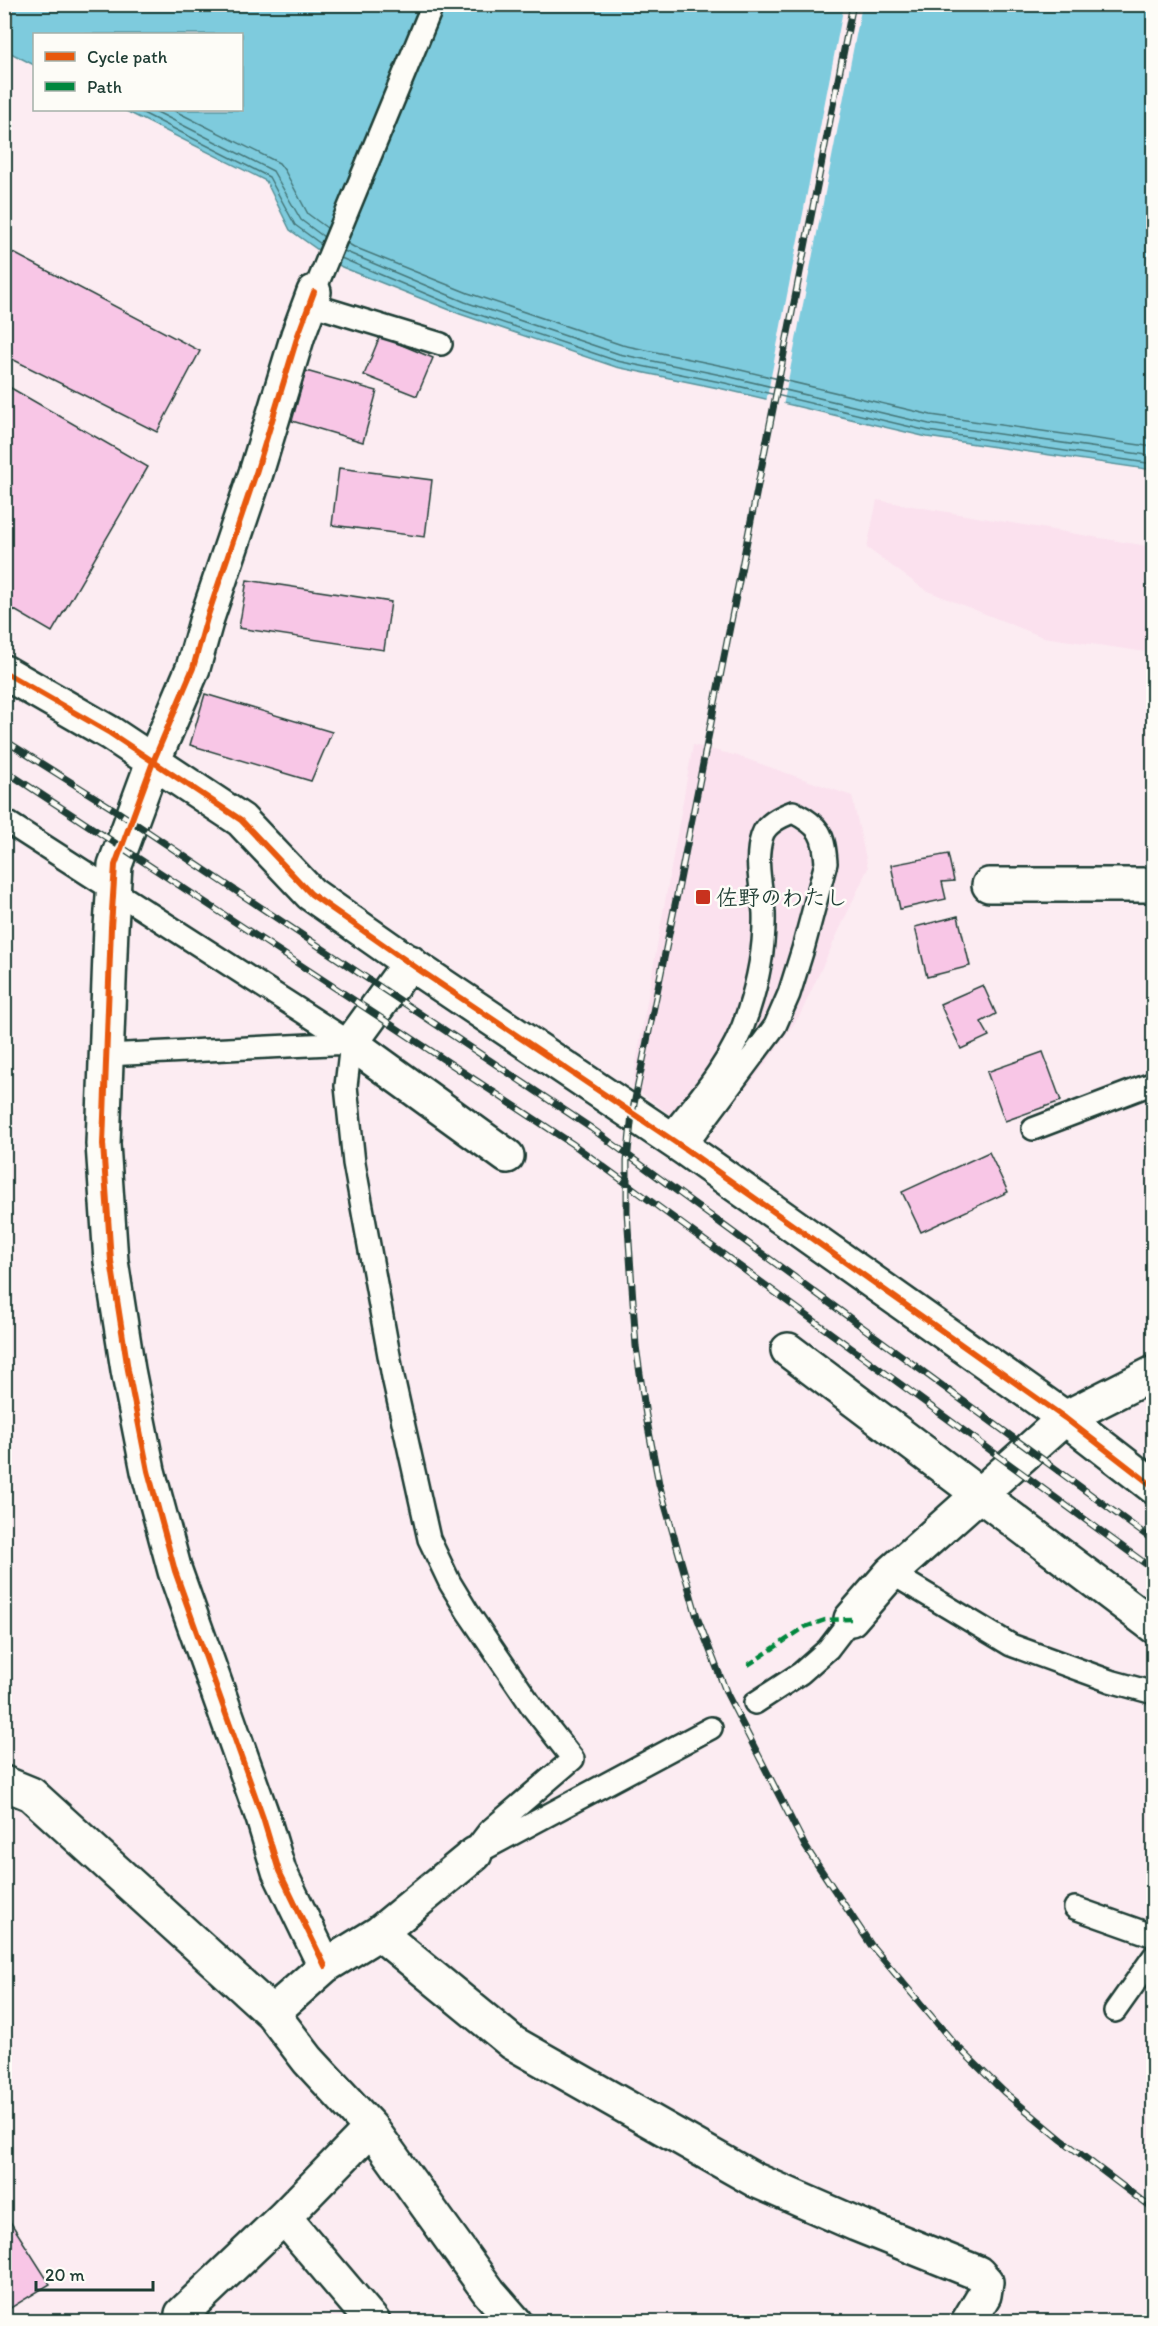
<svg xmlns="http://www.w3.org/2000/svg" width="1158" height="2326" font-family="Itim,'Klee One',sans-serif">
<rect width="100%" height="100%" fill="#fcecf2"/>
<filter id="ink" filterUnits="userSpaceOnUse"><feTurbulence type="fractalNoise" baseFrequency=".0167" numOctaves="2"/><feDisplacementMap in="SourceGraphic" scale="12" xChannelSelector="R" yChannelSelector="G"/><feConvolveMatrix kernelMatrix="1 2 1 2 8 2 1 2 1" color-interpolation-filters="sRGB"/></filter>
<g filter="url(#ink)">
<path fill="#fbe1ee" d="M 877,500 L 1153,547 L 1153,653 L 1043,637 L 925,590 L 867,548 Z
M 693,745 L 738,756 L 852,796 L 868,868 L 800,1015 L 767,1062 L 704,1140 L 632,1086 Z"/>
<path fill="#7ecbdd" stroke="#589299" stroke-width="1.5" d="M 4,5 L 1153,5 L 1153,470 L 927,437 L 723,389 L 616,367 L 460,314 L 342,267 L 290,230 L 266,181 L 124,110 L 242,110 L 242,34 L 34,34 L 34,65 L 5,50 Z"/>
<path fill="#fcecf2" d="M 844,5 L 862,5 L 783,406 L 766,402 Z"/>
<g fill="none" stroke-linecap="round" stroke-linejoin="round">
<path stroke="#457678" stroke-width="1.5" d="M 137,110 L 269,177 L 295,225 L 321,244
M 153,110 L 273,171 L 301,220 L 324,237
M 173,110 L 279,163 L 285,171 L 308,214 L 327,228
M 347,243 L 354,247 L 468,293 L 622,345 L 728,367 L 931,415 L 1154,447
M 344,251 L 465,302 L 619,354 L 726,376 L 929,424 L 1154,456
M 341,258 L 462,309 L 617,361 L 725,383 L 928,431 L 1154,464"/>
</g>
<path fill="#f8c6e6" stroke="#1f3d34" stroke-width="1.5" d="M 4,248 L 200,351 L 157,432 L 4,355 Z
M 380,336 L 433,358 L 417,396 L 364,375 Z
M 306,371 L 377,391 L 363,442 L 292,421 Z
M 4,384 L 148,467 L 52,632 L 4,604 Z
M 339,468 L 432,480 L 425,537 L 332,525 Z
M 247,580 L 391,602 L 384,650 L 239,628 Z
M 205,694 L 332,732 L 311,781 L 190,745 Z
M 948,854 L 954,881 L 942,882 L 946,899 L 900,909 L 891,865 Z
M 958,916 L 970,966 L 927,977 L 915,927 Z
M 983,985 L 996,1014 L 981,1022 L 989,1036 L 961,1049 L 940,1004 Z
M 1043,1052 L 1061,1101 L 1005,1121 L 987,1072 Z
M 989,1152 L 1008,1192 L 921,1232 L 902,1192 Z
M 4,2212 L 50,2284 L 4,2312 Z"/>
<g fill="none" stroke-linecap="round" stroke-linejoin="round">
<g stroke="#1f3d34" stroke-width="26">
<path id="lane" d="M 314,292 L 433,4
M 310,304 L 441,344
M 4,820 L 351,1043
M 351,1043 L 346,1086 L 354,1163 L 393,1377 L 429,1539 L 450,1583 L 467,1611 L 533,1708 L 573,1759 L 489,1831 L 479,1844 L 475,1854
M 106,1055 L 351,1043
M 1033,1129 L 1154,1083
M 667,1138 C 699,1099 733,1061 748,1012 C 758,981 765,946 764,913 C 762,888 754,861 762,836 C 766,823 782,816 793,812 C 820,826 824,834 826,863 L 803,949 L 789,994 L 775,1026 L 684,1148
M 891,1573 L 1011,1645 L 1110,1681 L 1154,1693
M 755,1703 L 801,1673 L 828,1649 L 851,1619
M 475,1854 L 711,1728
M 1075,1908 L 1154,1936
M 1115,2011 L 1154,1956"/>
</g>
<g stroke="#1f3d34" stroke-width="38">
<path id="street" d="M 314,292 L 298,335 L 256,473 L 207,618 L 193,668 L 153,762 L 115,865 L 111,927 L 103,1144 L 111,1261 L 128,1370 L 148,1471 L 175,1571 L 263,1818 L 279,1871 L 325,1966
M 4,672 L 110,733 L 241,820 L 311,894 L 418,969 L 684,1148 L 1065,1418 L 1154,1487
M 989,885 L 1154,885
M 410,962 L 351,1043 L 507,1156
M 788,1350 L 1154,1626
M 851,1619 L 891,1573 L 1065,1418 L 1154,1373
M 4,1783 L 31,1794 L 272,2013 L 308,2060 L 371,2128 L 489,2292 L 515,2322
M 379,1933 L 513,2043 L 755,2180 L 856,2224 L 978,2273 L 986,2282 L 984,2295 L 968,2322
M 272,2013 L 325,1966 L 379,1933 L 475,1854
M 284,2217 L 373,2322
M 187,2322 L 182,2314 L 284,2217 L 371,2128"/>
</g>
<use href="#lane" stroke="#fdfcf7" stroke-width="21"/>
<use href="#street" stroke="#fdfcf7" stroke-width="33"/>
<g stroke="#1f3d34" stroke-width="7">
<path id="rail" d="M 853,4 L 677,895 L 632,1114 L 627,1161 L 627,1212 L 636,1346 L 646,1416 L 659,1484 L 697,1617 L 727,1694 L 805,1846 L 871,1945 L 953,2042 L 1004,2092 L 1062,2140 L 1154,2210
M 4,740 L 112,808 L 591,1128 L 1154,1541
M 4,770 L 574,1145 L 1154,1570"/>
</g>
<use href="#rail" stroke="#fdfcf7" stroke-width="4.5" stroke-dasharray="14" stroke-linecap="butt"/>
<path stroke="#00873e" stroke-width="4.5" stroke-dasharray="9 4.5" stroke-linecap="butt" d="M 748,1665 L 805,1627 L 825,1620 L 851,1619"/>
<g stroke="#fdfcf7" stroke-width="10">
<path id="cycleway" d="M 314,292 L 298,335 L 256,473 L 207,618 L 193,668 L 153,762 L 115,865 L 111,927 L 103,1144 L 111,1261 L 128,1370 L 148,1471 L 175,1571 L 263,1818 L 279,1871 L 325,1966
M 4,672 L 110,733 L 241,820 L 311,894 L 418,969 L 684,1148 L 1065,1418 L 1154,1487"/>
</g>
<use href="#cycleway" stroke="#e8590c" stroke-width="6"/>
</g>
</g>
<rect fill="#c8321e" stroke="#fdfcf7" stroke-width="2" x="695" y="889" width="16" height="16" rx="3"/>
<g text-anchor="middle" stroke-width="5" stroke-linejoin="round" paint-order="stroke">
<g font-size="22" font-weight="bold" fill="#1f3d34" stroke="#fdfcf7" text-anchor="start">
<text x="716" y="905">佐野のわたし</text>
</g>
</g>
<rect width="1158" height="2326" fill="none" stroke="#fdfcf7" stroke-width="24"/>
<rect x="12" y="12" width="1134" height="2302" fill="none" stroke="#1f3d34" stroke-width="2" filter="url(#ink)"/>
<rect x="33" y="33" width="210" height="78" fill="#fdfcf7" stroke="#a4b0a9" stroke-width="1.5"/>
<rect x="45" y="52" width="30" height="9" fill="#e8590c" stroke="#a4b0a9" stroke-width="1.5"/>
<text x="87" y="63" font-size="18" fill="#1f3d34">Cycle path</text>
<rect x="45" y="82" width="30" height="9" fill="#00873e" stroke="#a4b0a9" stroke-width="1.5"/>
<text x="87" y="93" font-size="18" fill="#1f3d34">Path</text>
<path d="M36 2281v9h117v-9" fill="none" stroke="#1f3d34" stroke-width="3"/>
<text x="45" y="2281" font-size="18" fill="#1f3d34" stroke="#fdfcf7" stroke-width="4.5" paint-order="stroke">20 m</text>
</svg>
